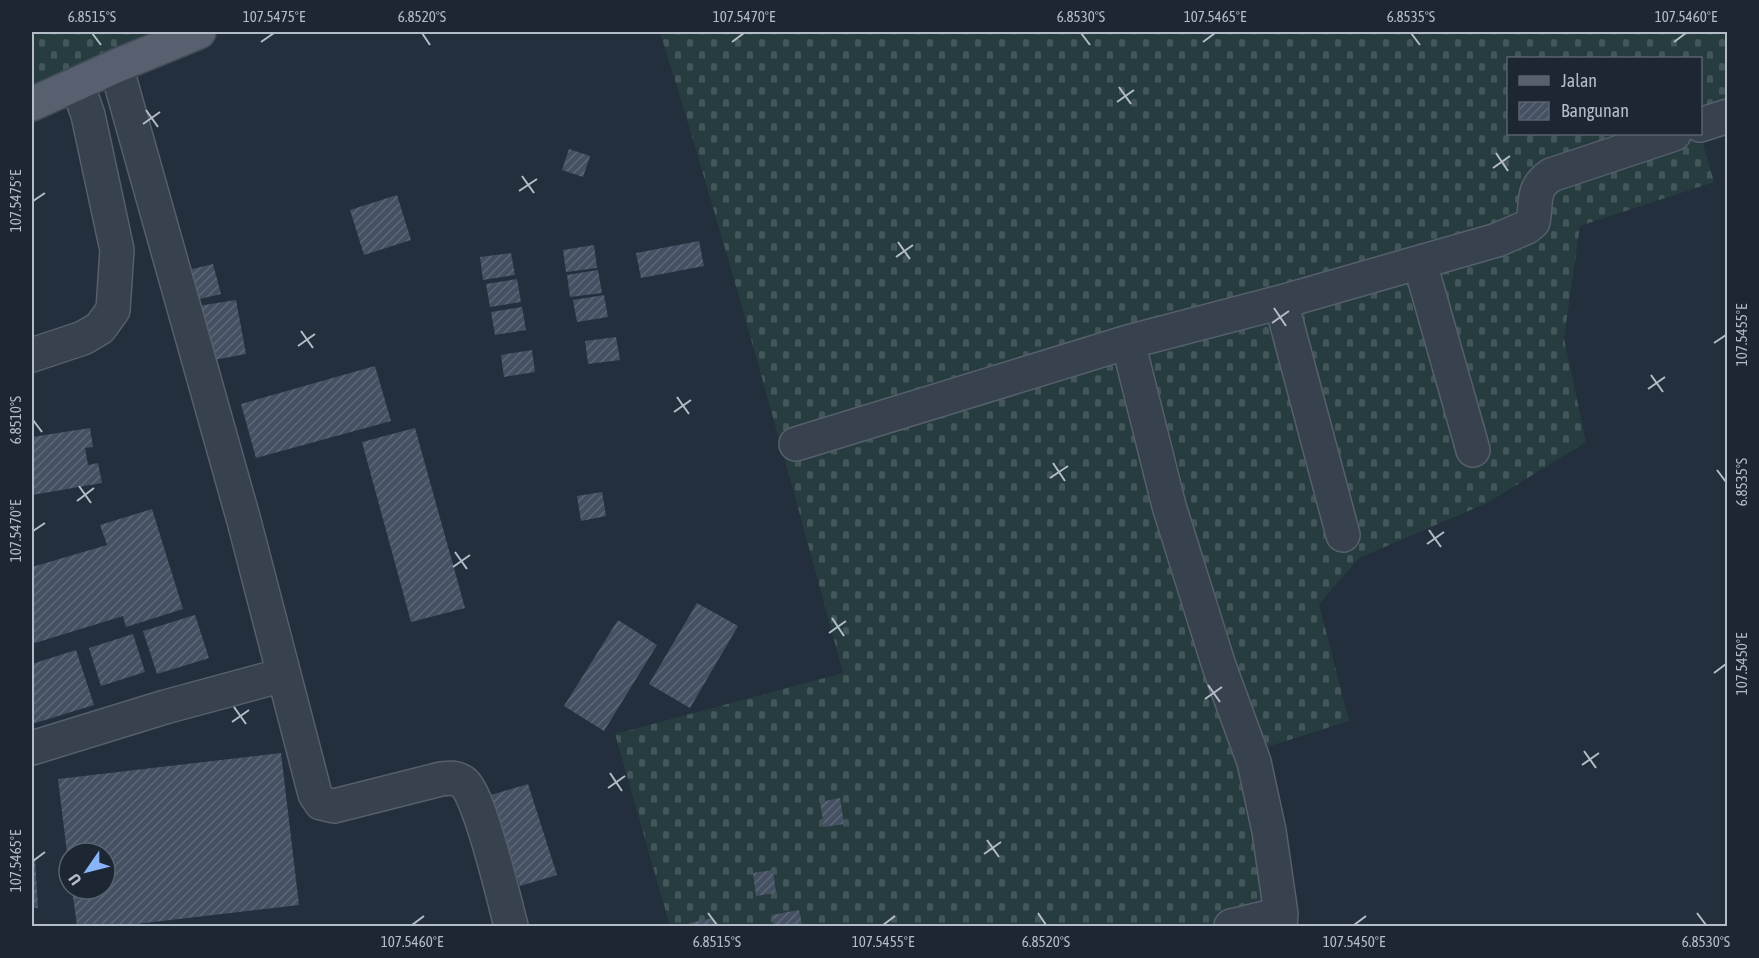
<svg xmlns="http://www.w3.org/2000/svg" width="1759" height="958" font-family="'Asap Condensed',sans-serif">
<defs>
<pattern id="cemetery-stones" width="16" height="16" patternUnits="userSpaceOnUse" patternTransform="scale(1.5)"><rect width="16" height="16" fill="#263c3f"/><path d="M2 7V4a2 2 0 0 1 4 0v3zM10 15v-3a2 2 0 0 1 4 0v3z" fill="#435659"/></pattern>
<pattern id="building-hatch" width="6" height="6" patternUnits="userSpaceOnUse" patternTransform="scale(1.5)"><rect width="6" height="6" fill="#455162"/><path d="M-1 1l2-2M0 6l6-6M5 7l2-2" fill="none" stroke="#5d6877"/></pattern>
</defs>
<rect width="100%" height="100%" fill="#242f3e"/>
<path fill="url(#cemetery-stones)" d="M 32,32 L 155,32 L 32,85 Z
M 660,32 L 1727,32 L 1727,103 L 1701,113 L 1700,58 L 1508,58 L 1508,134 L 1700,134 L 1714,182 L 1580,226 L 1564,338 L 1586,442 L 1487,503 L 1359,558 L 1319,604 L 1349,721 L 1264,748 L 1291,906 L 1207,926 L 670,926 L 615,734 L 843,673 C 785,458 726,244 660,32 Z"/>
<path fill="url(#building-hatch)" d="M 569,149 L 590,156 L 583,177 L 562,170 Z
M 397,195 L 411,240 L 364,255 L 350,210 Z
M 699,241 L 704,266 L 641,278 L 636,253 Z
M 594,245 L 597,268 L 566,272 L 563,250 Z
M 511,253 L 515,275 L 483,280 L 480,257 Z
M 213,264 L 221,294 L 191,301 L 184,271 Z
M 598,270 L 602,293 L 570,297 L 567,275 Z
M 517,279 L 521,302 L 490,307 L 486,284 Z
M 604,295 L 608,317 L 577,322 L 573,300 Z
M 236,300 L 246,354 L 208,361 L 198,306 Z
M 522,307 L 526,330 L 495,335 L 491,312 Z
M 616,337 L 620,360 L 588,364 L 585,341 Z
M 532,350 L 535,372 L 504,377 L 501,355 Z
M 375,366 L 391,421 L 256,458 L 241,404 Z
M 90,428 L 93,447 L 85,448 L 88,465 L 98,463 L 102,483 L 32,495 L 32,437 Z
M 415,428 L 465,608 L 411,622 L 362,442 Z
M 602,492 L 606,516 L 581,521 L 577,496 Z
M 152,509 L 183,609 L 126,627 L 123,616 L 35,643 L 32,642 L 32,567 L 107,545 L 100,525 Z
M 697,603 L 738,626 L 690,708 L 649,684 Z
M 195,615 L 209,658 L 157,674 L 143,631 Z
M 618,620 L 657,645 L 604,731 L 564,706 Z
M 133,634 L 145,672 L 101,686 L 89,648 Z
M 76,650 L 94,705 L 32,724 L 32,664 Z
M 281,753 L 299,905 L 119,926 L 77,926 L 72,889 L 105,889 L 105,853 L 67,853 L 58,779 Z
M 528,784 L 557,875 L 520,886 L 491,795 Z
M 840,798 L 844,824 L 824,827 L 820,802 Z
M 32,858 L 35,858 L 38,908 L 32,908 Z
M 773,870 L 776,893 L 756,896 L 753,873 Z
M 799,910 L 802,926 L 774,926 L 772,915 Z
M 713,918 L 715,926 L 690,926 L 689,923 Z"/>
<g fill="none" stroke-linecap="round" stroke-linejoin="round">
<g stroke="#565f6c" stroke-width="36">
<path id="minor" d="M 116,66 L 244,521 L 315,794 L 321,803 L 334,806 L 441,779 C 449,778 456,777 463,782 C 479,792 505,903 511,926
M 1700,125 L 1728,116
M 1420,263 L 1473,450
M 1281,302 L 1343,535
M 1128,342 L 1169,506 L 1219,666 L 1254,762 L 1269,831 L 1281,914 L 1280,926
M 32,355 L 83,338 L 100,328 L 113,310 L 117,250 L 88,115 L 77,84
M 796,444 L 1128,342 L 1281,302 L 1497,240 L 1527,227 L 1533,222 C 1537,201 1531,189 1551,175 L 1674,134
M 32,748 L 165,707 L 283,675
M 1231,926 L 1281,914"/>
</g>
<g stroke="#414a57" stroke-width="36">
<path id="major" d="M 32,104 L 116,66 L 199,32"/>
</g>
<use href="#minor" stroke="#38414e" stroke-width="33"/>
<use href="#major" stroke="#56606e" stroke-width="33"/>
</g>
<path fill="none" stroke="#b4bcc9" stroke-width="2" d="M 92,33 L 101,45M 422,33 L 430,45M 1081,33 L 1090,45M 1411,33 L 1420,45M 261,42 L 274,33M 732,42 L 744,33M 1203,42 L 1215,33M 1674,42 L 1686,33M 1119,87 L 1131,104M 1117,102 L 1134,90M 146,110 L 158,127M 143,124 L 160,112M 1496,153 L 1508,171M 1493,168 L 1510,156M 522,176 L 534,193M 519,191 L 537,179M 33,201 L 45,193M 898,242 L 910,259M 896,257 L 913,245M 1274,308 L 1286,326M 1272,323 L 1289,311M 301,331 L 313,348M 1714,343 L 1726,335M 298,346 L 315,334M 1651,375 L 1663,392M 1648,389 L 1665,377M 677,397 L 689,414M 674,412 L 691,400M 33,420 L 42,432M 1053,463 L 1065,481M 1717,470 L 1726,482M 1050,478 L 1068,466M 79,486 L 91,503M 77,501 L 94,488M 1429,530 L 1441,547M 33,531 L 45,523M 1427,544 L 1444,532M 455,552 L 467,569M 453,567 L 470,555M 832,618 L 844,636M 829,633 L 846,621M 1714,673 L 1726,664M 1208,685 L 1220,702M 1205,699 L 1222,687M 234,707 L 246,724M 232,722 L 249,710M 1584,751 L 1596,768M 1582,765 L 1599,753M 610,773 L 622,791M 608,788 L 625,776M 987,840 L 999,857M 984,854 L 1001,842M 33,861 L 45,852M 708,913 L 717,925M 1038,913 L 1046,925M 1697,913 L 1706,925M 412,925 L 424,916M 883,925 L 895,916M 1354,925 L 1366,916"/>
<rect width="1759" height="958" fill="none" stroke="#1d2633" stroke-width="66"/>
<rect x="1507" y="57" width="195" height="78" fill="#1d2633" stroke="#59626f" stroke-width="1.5"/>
<rect x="1519" y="76" width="30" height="9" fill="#56606e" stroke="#59626f" stroke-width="1.5"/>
<text x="1561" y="87" font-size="18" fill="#b4bcc9">Jalan</text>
<rect x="1519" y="102" width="30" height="18" fill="url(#building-hatch)" stroke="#59626f" stroke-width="1.5"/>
<text x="1561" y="117" font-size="18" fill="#b4bcc9">Bangunan</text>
<g transform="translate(87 871) rotate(235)"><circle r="28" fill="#1d2633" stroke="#59626f" stroke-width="1.5"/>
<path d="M0-4.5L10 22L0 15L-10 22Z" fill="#8ab4f8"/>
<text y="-9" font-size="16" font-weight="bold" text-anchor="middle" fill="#b4bcc9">U</text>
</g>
<rect x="33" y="33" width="1693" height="892" fill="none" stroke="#b4bcc9" stroke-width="2"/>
<g font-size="15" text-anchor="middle" fill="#b4bcc9">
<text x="92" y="22">6.8515°S</text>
<text x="274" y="22">107.5475°E</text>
<text x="422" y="22">6.8520°S</text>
<text x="744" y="22">107.5470°E</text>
<text x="1081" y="22">6.8530°S</text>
<text x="1215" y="22">107.5465°E</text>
<text x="1411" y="22">6.8535°S</text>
<text x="1686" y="22">107.5460°E</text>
<text transform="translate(16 201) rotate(-90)" y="5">107.5475°E</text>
<text transform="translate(1742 335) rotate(-90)" y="5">107.5455°E</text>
<text transform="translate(16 420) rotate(-90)" y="5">6.8510°S</text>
<text transform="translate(1742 482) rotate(-90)" y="5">6.8535°S</text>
<text transform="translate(16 531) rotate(-90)" y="5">107.5470°E</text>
<text transform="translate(1742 664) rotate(-90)" y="5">107.5450°E</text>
<text transform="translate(16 861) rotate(-90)" y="5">107.5465°E</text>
<text x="412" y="947">107.5460°E</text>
<text x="717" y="947">6.8515°S</text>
<text x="883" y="947">107.5455°E</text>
<text x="1046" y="947">6.8520°S</text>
<text x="1354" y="947">107.5450°E</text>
<text x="1706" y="947">6.8530°S</text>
</g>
</svg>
